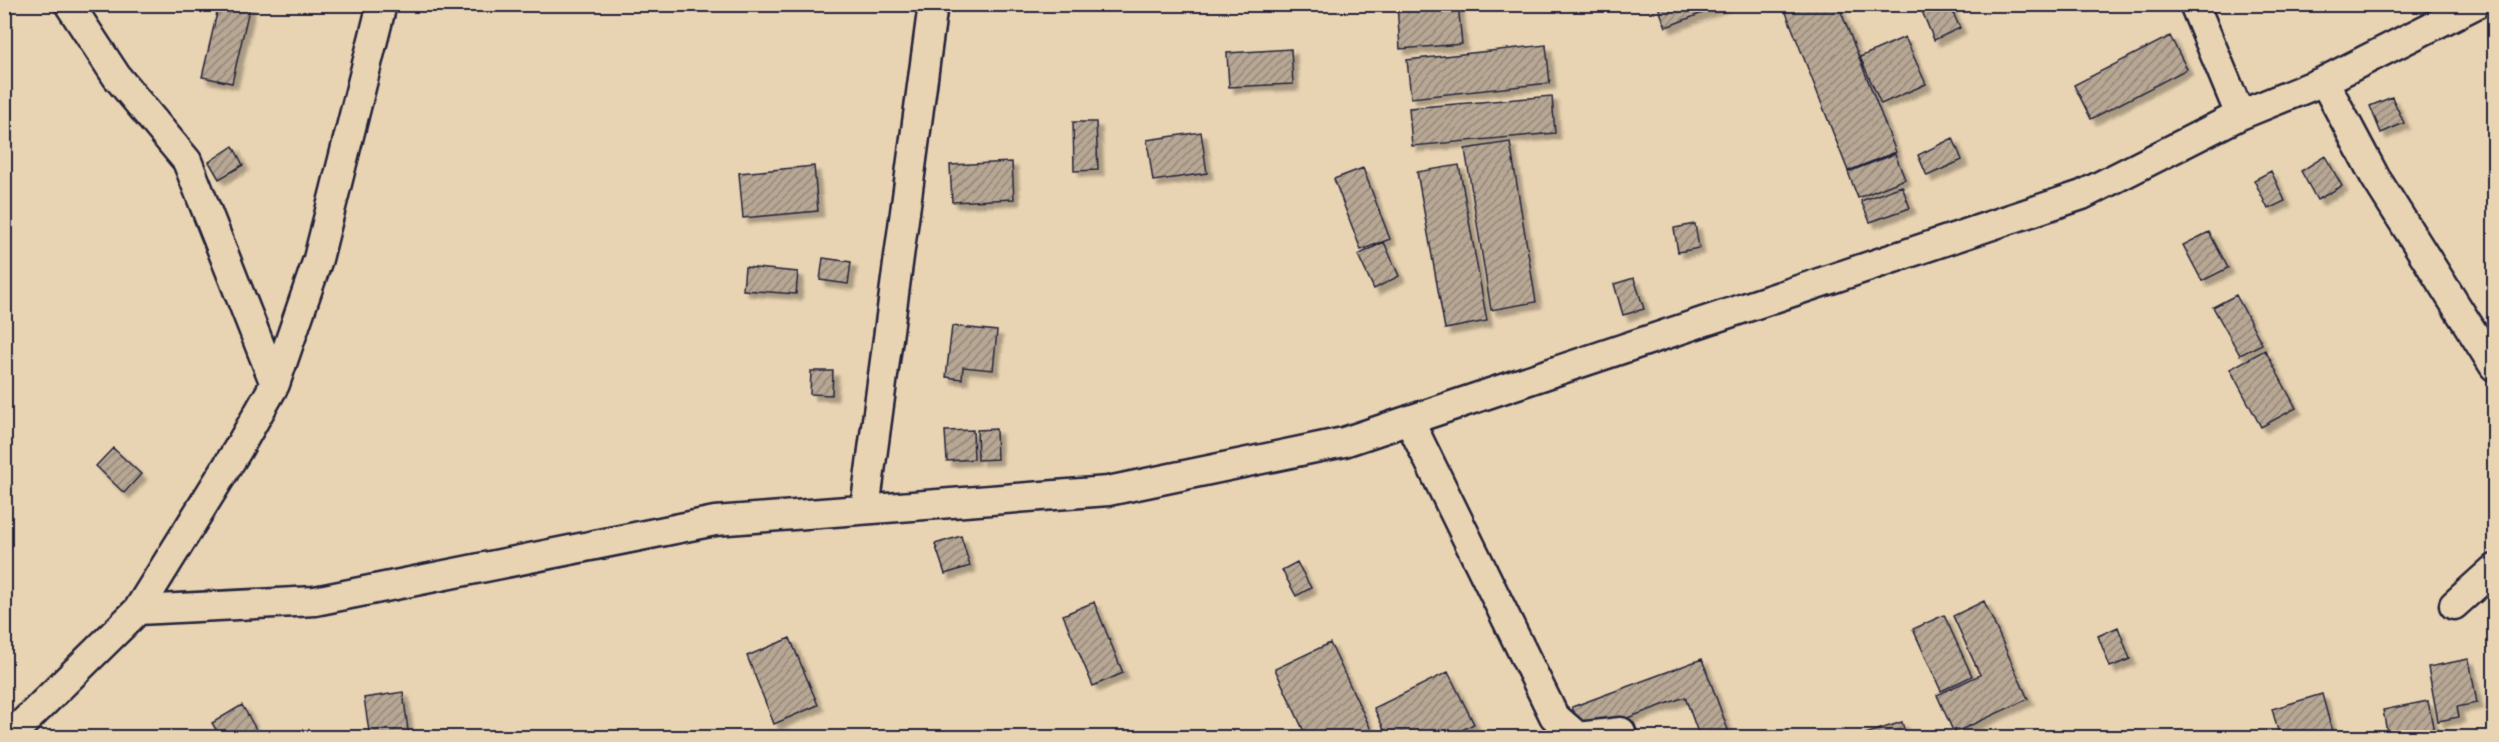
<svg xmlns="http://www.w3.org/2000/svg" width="2499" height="742" font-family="'Patrick Hand',sans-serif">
<defs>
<pattern id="building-hatch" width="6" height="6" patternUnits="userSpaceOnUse" patternTransform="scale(1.5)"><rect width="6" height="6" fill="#b7a794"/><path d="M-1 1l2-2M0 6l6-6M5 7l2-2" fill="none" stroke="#94887a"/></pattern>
<filter id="shadow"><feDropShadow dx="5.5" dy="5.5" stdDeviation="1.5" flood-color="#0004"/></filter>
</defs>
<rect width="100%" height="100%" fill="#e8d3b2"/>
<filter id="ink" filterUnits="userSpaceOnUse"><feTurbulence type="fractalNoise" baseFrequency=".0167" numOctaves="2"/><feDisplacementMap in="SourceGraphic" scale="12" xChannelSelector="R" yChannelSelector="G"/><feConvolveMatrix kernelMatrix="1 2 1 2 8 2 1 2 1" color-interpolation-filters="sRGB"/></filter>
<g filter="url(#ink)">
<path fill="url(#building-hatch)" stroke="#22223b" stroke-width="1.5" filter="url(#shadow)" d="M 219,4 L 250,5 L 232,83 L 202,77 Z
M 1397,4 L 1458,4 L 1462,44 L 1400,49 Z
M 1657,4 L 1726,4 L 1666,27 Z
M 1798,4 L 1838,4 L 1896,152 L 1848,171 L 1785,10 Z
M 1919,4 L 1949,4 L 1960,28 L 1934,40 Z
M 2170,36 L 2187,69 L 2091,119 L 2074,85 Z
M 1905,37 L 1926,84 L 1881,104 L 1860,57 Z
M 1546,45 L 1550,83 L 1411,98 L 1407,60 Z
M 1291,49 L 1293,84 L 1229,87 L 1227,53 Z
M 1552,96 L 1555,133 L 1412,146 L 1409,108 Z
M 2392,97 L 2404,123 L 2381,133 L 2370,106 Z
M 1073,122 L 1096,122 L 1098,170 L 1074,171 Z
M 1201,132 L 1207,173 L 1153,181 L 1147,140 Z
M 1953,138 L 1962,160 L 1927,176 L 1918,155 Z
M 1510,142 L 1536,302 L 1491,310 L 1465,149 Z
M 233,146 L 243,165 L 219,179 L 209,162 Z
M 1895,154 L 1905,179 L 1858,198 L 1848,172 Z
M 2325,156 L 2342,186 L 2317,200 L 2301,171 Z
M 1012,162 L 1014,199 L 952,202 L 950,165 Z
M 1459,165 L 1487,321 L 1445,329 L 1417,172 Z
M 814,166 L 818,211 L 743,218 L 739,173 Z
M 1363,168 L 1390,239 L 1361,250 L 1334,179 Z
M 2271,171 L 2285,201 L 2268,209 L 2254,180 Z
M 1902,186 L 1910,208 L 1870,222 L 1861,201 Z
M 1695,224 L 1699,248 L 1678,252 L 1674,228 Z
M 2209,232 L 2228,268 L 2202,281 L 2183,245 Z
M 1384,242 L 1399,276 L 1374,289 L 1358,255 Z
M 823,258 L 851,262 L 848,284 L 820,280 Z
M 745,267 L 798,272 L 796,294 L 743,290 Z
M 1634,278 L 1644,309 L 1623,315 L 1614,284 Z
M 2236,295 L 2262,344 L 2240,355 L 2213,307 Z
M 952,326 L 997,331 L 993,370 L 963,367 L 962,379 L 946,377 Z
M 2265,350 L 2296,408 L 2261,427 L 2230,369 Z
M 811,371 L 833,371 L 832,395 L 810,394 Z
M 996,429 L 997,459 L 978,460 L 977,430 Z
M 973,430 L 974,459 L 947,461 L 945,431 Z
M 113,448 L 141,474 L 124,493 L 96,466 Z
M 961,536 L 970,566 L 945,574 L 935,544 Z
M 1297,562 L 1311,588 L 1296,596 L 1282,570 Z
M 1984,601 L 2028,699 L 1954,733 L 1937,695 L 1980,675 L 1953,616 Z
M 1094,602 L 1123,673 L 1093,686 L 1063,615 Z
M 1944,615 L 1972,676 L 1941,691 L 1913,629 Z
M 2118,627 L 2130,659 L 2110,667 L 2098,636 Z
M 790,638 L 818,705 L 774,724 L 747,656 Z
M 1330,643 L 1375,738 L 1307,738 L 1275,669 Z
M 1702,659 L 1731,738 L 1700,738 L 1685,697 L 1583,734 L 1572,707 Z
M 2469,659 L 2477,703 L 2457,707 L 2459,717 L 2438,721 L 2428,667 Z
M 1448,672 L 1474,724 L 1446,738 L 1388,738 L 1374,708 Z
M 403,692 L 409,738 L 370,738 L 364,698 Z
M 2322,694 L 2334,738 L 2280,738 L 2272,709 Z
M 2428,701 L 2435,737 L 2388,738 L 2383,710 Z
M 242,705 L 261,738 L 221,738 L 212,723 Z
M 1902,722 L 1907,738 L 1853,738 Z"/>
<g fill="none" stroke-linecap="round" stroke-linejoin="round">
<g stroke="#22223b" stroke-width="33">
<path id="street" d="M 69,4 L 117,77 L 187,161 L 275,384
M 2194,4 L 2240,115
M 2324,81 L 2375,177 L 2494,366
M 1409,420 L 1554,716 L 1578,737 L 1621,732
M 865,509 L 933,4
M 2454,605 L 2494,569
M 138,610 L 315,601 L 715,521 L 1108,491 L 1344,442 L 2082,195 L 2240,115 L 2324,81 L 2476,4
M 8,738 L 138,610 L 238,449 L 275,384 L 318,259 L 382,4"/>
</g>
<use href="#street" stroke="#e8d3b2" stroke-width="28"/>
</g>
</g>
<rect width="2499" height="742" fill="none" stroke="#e8d3b2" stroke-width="24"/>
<rect x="12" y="12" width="2475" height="718" fill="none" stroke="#22223b" stroke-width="2" filter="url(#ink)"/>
</svg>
